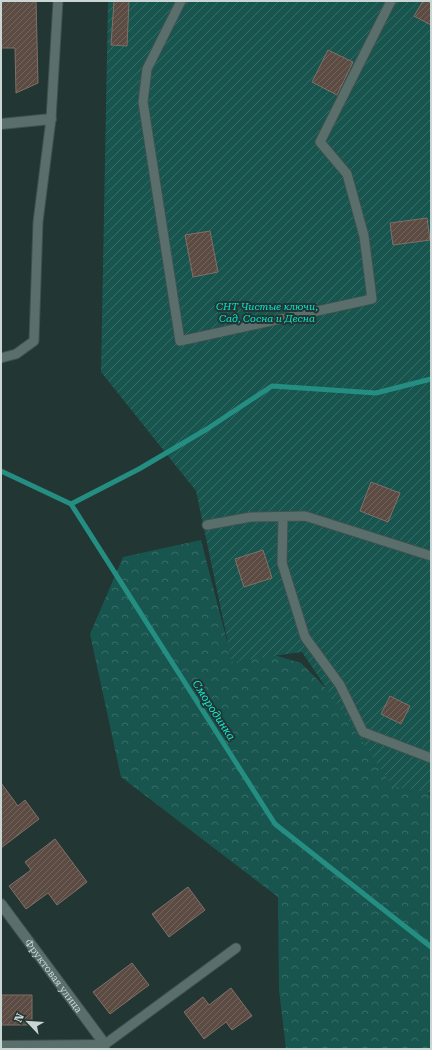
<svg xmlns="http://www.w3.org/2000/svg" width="432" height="1050" font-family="'Roboto Serif',serif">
<defs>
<pattern id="forest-crowns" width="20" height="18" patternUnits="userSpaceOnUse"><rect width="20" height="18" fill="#18554e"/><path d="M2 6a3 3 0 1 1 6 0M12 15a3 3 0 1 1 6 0" fill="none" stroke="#386d67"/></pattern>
<pattern id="garden-furrows" width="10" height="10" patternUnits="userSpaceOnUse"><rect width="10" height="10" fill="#18554e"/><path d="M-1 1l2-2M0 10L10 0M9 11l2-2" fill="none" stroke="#386d67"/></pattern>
<pattern id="building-hatch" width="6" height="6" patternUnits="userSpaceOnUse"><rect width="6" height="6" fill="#5c4b43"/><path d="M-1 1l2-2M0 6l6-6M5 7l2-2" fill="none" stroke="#72645d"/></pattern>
</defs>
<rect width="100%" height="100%" fill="#223633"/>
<path fill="url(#forest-crowns)" d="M 201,540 L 227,641 L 301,663 L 407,770 L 431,796 L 431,1049 L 286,1049 L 279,990 L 278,897 L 121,777 L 90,634 L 123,557 Z"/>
<path fill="url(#garden-furrows)" d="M 108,1 L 431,1 L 431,793 L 392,786 L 302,652 L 232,662 L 196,491 L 101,372 Z"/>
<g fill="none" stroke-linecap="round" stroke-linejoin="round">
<path stroke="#258e82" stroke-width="5" d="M 1,471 L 71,504 L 275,824 L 431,947
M 71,504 L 139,469 L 207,429 L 272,386 L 376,393 L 431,379"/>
</g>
<path fill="url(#building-hatch)" stroke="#816f67" d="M 1,1 L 36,1 L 38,83 L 16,93 L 15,48 L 1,48 Z
M 114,1 L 129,1 L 127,46 L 111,45 Z
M 423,1 L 431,1 L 431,25 L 414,16 Z
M 328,50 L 353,62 L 337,95 L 312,82 Z
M 427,218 L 430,240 L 393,245 L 390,223 Z
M 210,231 L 218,272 L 193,277 L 185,235 Z
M 371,482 L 400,493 L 388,522 L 360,511 Z
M 263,550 L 272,578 L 244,587 L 235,559 Z
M 390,696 L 410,706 L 401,724 L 381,714 Z
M 1,783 L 18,806 L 25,800 L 39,819 L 1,848 Z
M 55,839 L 87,882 L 57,905 L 48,893 L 26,909 L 9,886 L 31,870 L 25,862 Z
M 188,887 L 205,910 L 169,937 L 152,914 Z
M 132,963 L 149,985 L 110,1014 L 93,992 Z
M 231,988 L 252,1016 L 232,1030 L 226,1022 L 204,1039 L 184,1012 L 203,997 L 209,1005 Z
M 2,995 L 32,995 L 32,1025 L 1,1025 Z"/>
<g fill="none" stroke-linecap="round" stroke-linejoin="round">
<g stroke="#40514f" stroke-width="11">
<path id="service" d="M 181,1 L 147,69 L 143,102 L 180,341 L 372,299 L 364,236 L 347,174 L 320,142 L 391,1
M 1,358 L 16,354 L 34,341 L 38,222 L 51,119 L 58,1
M 283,517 L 282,563 L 305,637 L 340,685 L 363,732 L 431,758
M 207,525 L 251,517 L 305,516 L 431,556
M 104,1045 L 236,948"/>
</g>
<g stroke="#40514f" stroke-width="12">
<g id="minor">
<path d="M 1,124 L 51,119"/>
<path id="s1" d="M 1,904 L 101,1039 L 104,1045 L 104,1049"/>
<path d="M 1,1046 L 104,1045"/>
</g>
</g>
<use href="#service" stroke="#5a6f6b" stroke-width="9"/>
<use href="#minor" stroke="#5a6f6b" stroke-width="10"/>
</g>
<g text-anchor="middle" stroke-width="4" stroke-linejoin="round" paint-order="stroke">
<g font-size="10" font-style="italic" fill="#04e8d3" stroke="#223633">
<text x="267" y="310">СНТ Чистые ключи,<tspan x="267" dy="12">Сад, Сосна и Десна</tspan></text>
</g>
<g font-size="10" fill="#cad6d4" stroke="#223633">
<text dy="4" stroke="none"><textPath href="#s1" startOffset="89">Фруктовая улица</textPath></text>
</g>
<g font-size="11" font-style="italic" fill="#11ead5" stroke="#223633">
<text transform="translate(214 710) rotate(57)" y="4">Смородинка</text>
</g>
</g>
<rect width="432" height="1050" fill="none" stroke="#cad6d4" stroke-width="4"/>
<g transform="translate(28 1022) rotate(295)" stroke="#223633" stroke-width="3" paint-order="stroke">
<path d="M0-3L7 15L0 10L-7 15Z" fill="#cad6d4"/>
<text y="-6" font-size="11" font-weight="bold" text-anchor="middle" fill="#cad6d4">N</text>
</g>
</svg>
